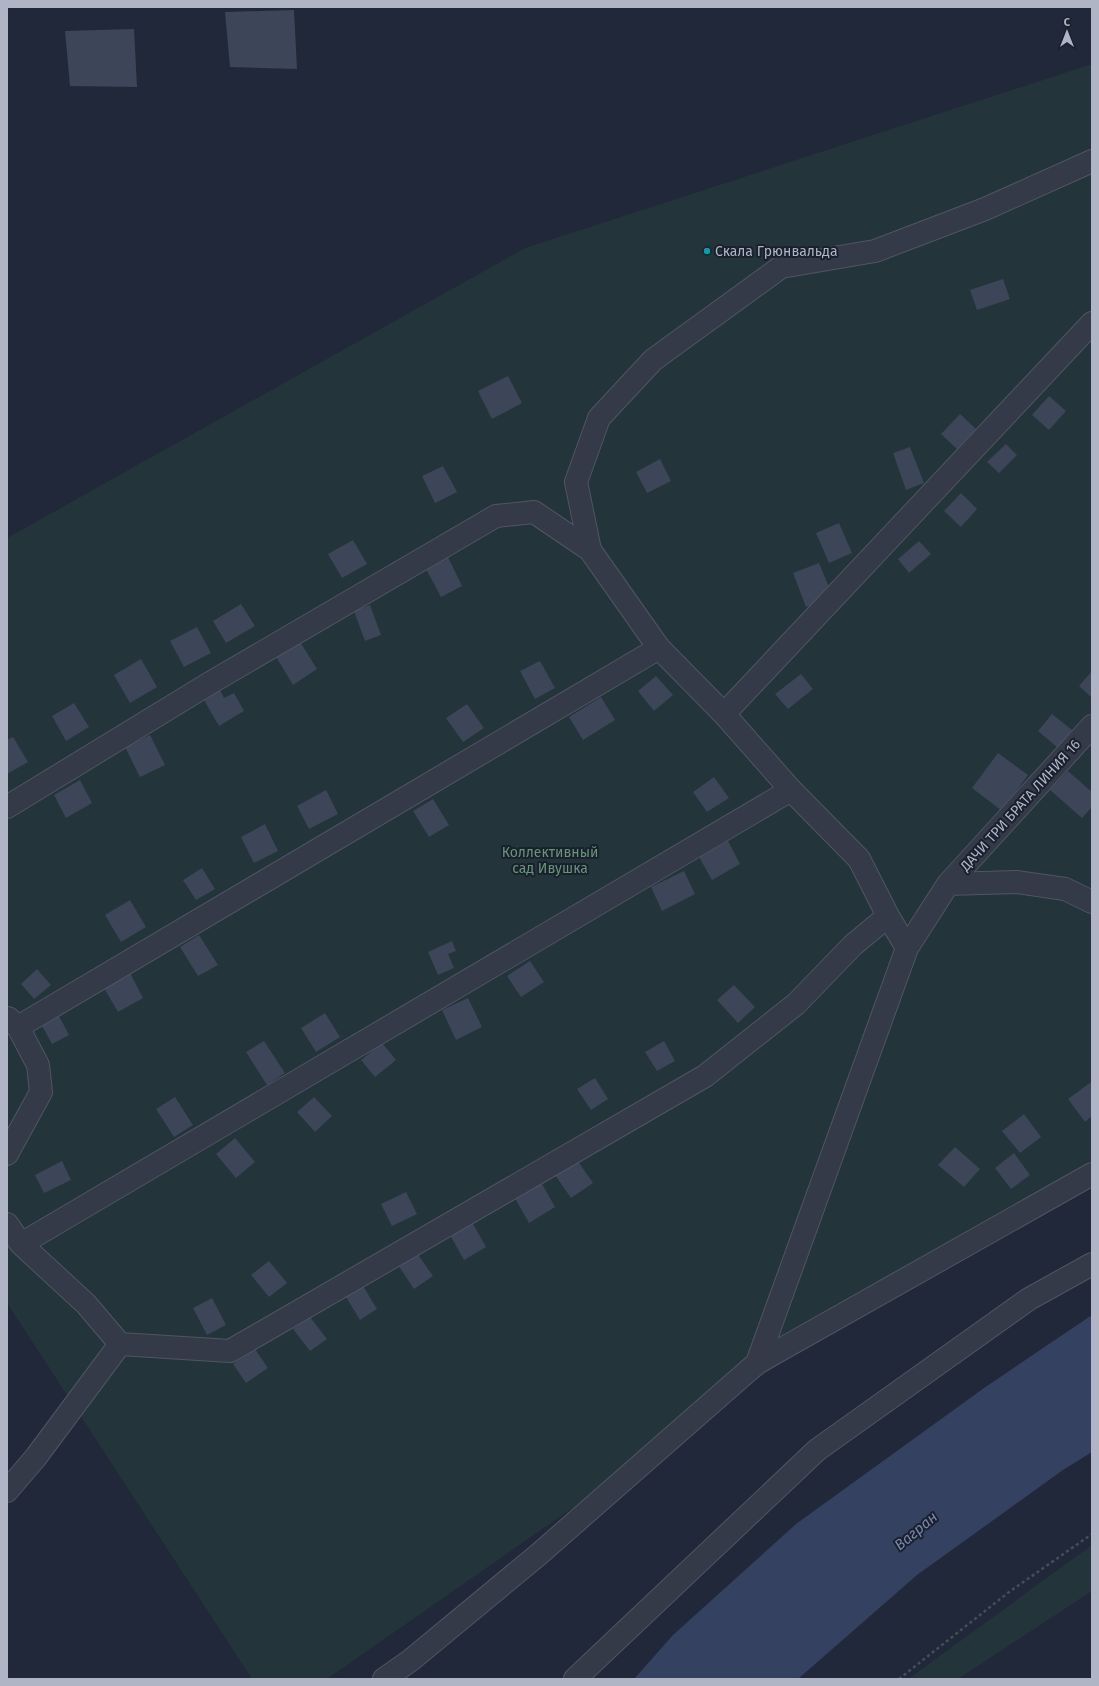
<svg xmlns="http://www.w3.org/2000/svg" width="1099" height="1686" font-family="'Fira Sans',sans-serif">
<rect width="100%" height="100%" fill="#212839"/>
<path fill="#23343a" d="M 1092,64 L 1092,1181 L 884,1291 L 327,1679 L 252,1679 L 7,1303 L 7,538 L 525,248 Z
M 1092,1545 L 1092,1591 L 958,1679 L 908,1679 Z"/>
<path fill="#354160" d="M 1092,1315 L 1092,1452 L 1063,1470 L 917,1575 L 798,1679 L 634,1679 L 673,1635 L 796,1524 L 984,1388 Z"/>
<path fill="#3d4559" d="M 294,10 L 297,69 L 230,67 L 225,12 Z
M 134,29 L 137,87 L 70,86 L 65,31 Z
M 1003,279 L 1010,299 L 977,310 L 970,290 Z
M 508,376 L 522,403 L 492,419 L 478,391 Z
M 1049,396 L 1066,411 L 1049,430 L 1032,415 Z
M 960,414 L 976,429 L 957,449 L 941,434 Z
M 1006,444 L 1017,455 L 999,473 L 987,462 Z
M 910,447 L 924,483 L 906,490 L 893,453 Z
M 660,459 L 671,481 L 647,493 L 636,472 Z
M 443,466 L 457,492 L 435,503 L 422,476 Z
M 961,493 L 977,509 L 961,527 L 944,511 Z
M 839,523 L 852,553 L 829,563 L 816,533 Z
M 353,540 L 367,564 L 342,578 L 328,554 Z
M 919,541 L 931,554 L 909,573 L 898,559 Z
M 447,555 L 462,586 L 441,597 L 425,567 Z
M 819,563 L 833,597 L 806,607 L 793,573 Z
M 241,604 L 255,626 L 226,643 L 213,621 Z
M 370,605 L 381,635 L 365,641 L 354,611 Z
M 197,627 L 211,653 L 184,667 L 170,641 Z
M 299,640 L 317,669 L 293,685 L 275,655 Z
M 141,659 L 157,687 L 130,703 L 114,675 Z
M 540,661 L 555,688 L 535,699 L 520,671 Z
M 1092,671 L 1092,698 L 1079,686 Z
M 801,674 L 813,689 L 788,709 L 775,694 Z
M 656,676 L 673,695 L 654,711 L 638,691 Z
M 220,690 L 224,698 L 234,693 L 244,711 L 219,726 L 204,700 Z
M 601,697 L 615,720 L 583,740 L 569,717 Z
M 74,703 L 89,727 L 66,741 L 52,716 Z
M 467,704 L 484,728 L 463,742 L 446,718 Z
M 1052,714 L 1072,730 L 1058,748 L 1038,731 Z
M 150,735 L 165,765 L 140,777 L 125,747 Z
M 13,737 L 28,762 L 7,774 L 7,740 Z
M 998,753 L 1028,775 L 1002,811 L 972,788 Z
M 1068,771 L 1092,792 L 1092,807 L 1082,818 L 1050,790 Z
M 714,777 L 729,798 L 707,812 L 693,792 Z
M 80,780 L 92,803 L 66,818 L 54,795 Z
M 326,790 L 338,814 L 309,829 L 297,806 Z
M 433,799 L 449,825 L 429,837 L 413,811 Z
M 265,824 L 278,851 L 254,863 L 241,837 Z
M 728,841 L 740,864 L 712,880 L 699,857 Z
M 202,868 L 215,889 L 196,900 L 183,880 Z
M 684,871 L 695,894 L 662,911 L 651,887 Z
M 130,900 L 146,927 L 121,942 L 105,915 Z
M 199,935 L 218,965 L 198,976 L 180,947 Z
M 452,941 L 456,951 L 448,954 L 454,968 L 438,975 L 428,952 Z
M 530,961 L 544,982 L 521,997 L 507,976 Z
M 37,969 L 51,985 L 34,999 L 21,984 Z
M 130,973 L 143,998 L 118,1012 L 104,988 Z
M 734,985 L 755,1007 L 738,1023 L 717,1000 Z
M 468,998 L 482,1027 L 456,1040 L 442,1010 Z
M 325,1013 L 340,1037 L 316,1052 L 301,1028 Z
M 58,1014 L 69,1035 L 52,1044 L 41,1024 Z
M 264,1041 L 285,1073 L 267,1085 L 246,1052 Z
M 664,1041 L 675,1061 L 657,1071 L 645,1052 Z
M 382,1043 L 396,1060 L 375,1077 L 361,1060 Z
M 595,1078 L 608,1099 L 591,1110 L 577,1089 Z
M 1091,1082 L 1092,1083 L 1092,1116 L 1085,1122 L 1068,1099 Z
M 175,1097 L 193,1125 L 174,1137 L 156,1109 Z
M 314,1097 L 332,1116 L 315,1132 L 297,1112 Z
M 1024,1114 L 1041,1137 L 1020,1153 L 1002,1131 Z
M 235,1138 L 255,1162 L 236,1178 L 216,1154 Z
M 955,1147 L 980,1169 L 964,1187 L 938,1165 Z
M 1014,1153 L 1030,1175 L 1011,1189 L 995,1168 Z
M 577,1160 L 593,1183 L 571,1198 L 555,1175 Z
M 62,1161 L 71,1180 L 44,1193 L 35,1175 Z
M 541,1182 L 555,1207 L 529,1223 L 515,1198 Z
M 406,1192 L 417,1214 L 392,1226 L 381,1204 Z
M 472,1222 L 486,1247 L 464,1260 L 450,1235 Z
M 417,1253 L 433,1276 L 414,1289 L 398,1265 Z
M 269,1261 L 287,1283 L 269,1297 L 251,1275 Z
M 363,1286 L 377,1309 L 360,1320 L 346,1297 Z
M 212,1298 L 226,1325 L 207,1335 L 193,1308 Z
M 310,1317 L 327,1339 L 310,1351 L 293,1329 Z
M 255,1349 L 268,1368 L 246,1383 L 233,1364 Z"/>
<g fill="none" stroke-linecap="round" stroke-linejoin="round">
<g stroke="#505564" stroke-width="24">
<path id="minor" d="M 724,714 L 1092,323
M 7,807 L 210,683 L 496,516 L 534,512 L 590,550
M 948,884 L 1092,726
M 907,948 L 948,884 L 1016,882 L 1065,889 L 1092,902
M 18,1027 L 659,648
M 7,1154 L 41,1092 L 38,1065 L 18,1027 L 8,1018
M 7,1224 L 21,1244 L 86,1304 L 120,1344 L 230,1351 L 705,1076 L 796,1004 L 853,945 L 888,916
M 21,1244 L 791,790
M 757,1363 L 907,948 L 888,916 L 859,859 L 791,790 L 724,714 L 659,648 L 590,550 L 576,482 L 599,418 L 653,360 L 781,267 L 875,251 L 985,209 L 1092,161
M 7,1491 L 36,1457 L 120,1344
M 384,1679 L 411,1660 L 538,1555 L 757,1363 L 1092,1174
M 575,1679 L 817,1450 L 1029,1299 L 1092,1264"/>
</g>
<path stroke="#415157" stroke-width="2.5" stroke-dasharray="3 3" stroke-linecap="butt" d="M 899,1679 L 1009,1592 L 1092,1534"/>
<use href="#minor" stroke="#353a49" stroke-width="22"/>
</g>
<circle fill="#0f9aa8" stroke="#1a202e" stroke-width="1.5" cx="707" cy="251" r="4"/>
<g text-anchor="middle" stroke-width="4" stroke-linejoin="round" paint-order="stroke">
<g font-size="14" fill="#b0b5c5" stroke="#1a202e" text-anchor="start">
<text x="715" y="256">Скала Грюнвальда</text>
</g>
<g font-size="14" fill="#b0b5c5" stroke="#1a202e">
<text transform="translate(1020 805) rotate(-48)" y="5">ДАЧИ ТРИ БРАТА ЛИНИЯ 16</text>
</g>
<g font-size="14" fill="#679678" stroke="#1a202e">
<text x="550" y="857">Коллективный<tspan x="550" dy="16">сад Ивушка</tspan></text>
</g>
<g font-size="15" font-style="italic" fill="#7887ad" stroke="#1a202e">
<text transform="translate(916 1531) rotate(-40)" y="5">Вагран</text>
</g>
</g>
<rect width="1099" height="1686" fill="none" stroke="#b0b5c5" stroke-width="16"/>
<g transform="translate(1067 32)" stroke="#1a202e" stroke-width="3" paint-order="stroke">
<path d="M0-3L7 15L0 10L-7 15Z" fill="#b0b5c5"/>
<text y="-6" font-size="11" font-weight="bold" text-anchor="middle" fill="#b0b5c5">С</text>
</g>
</svg>
